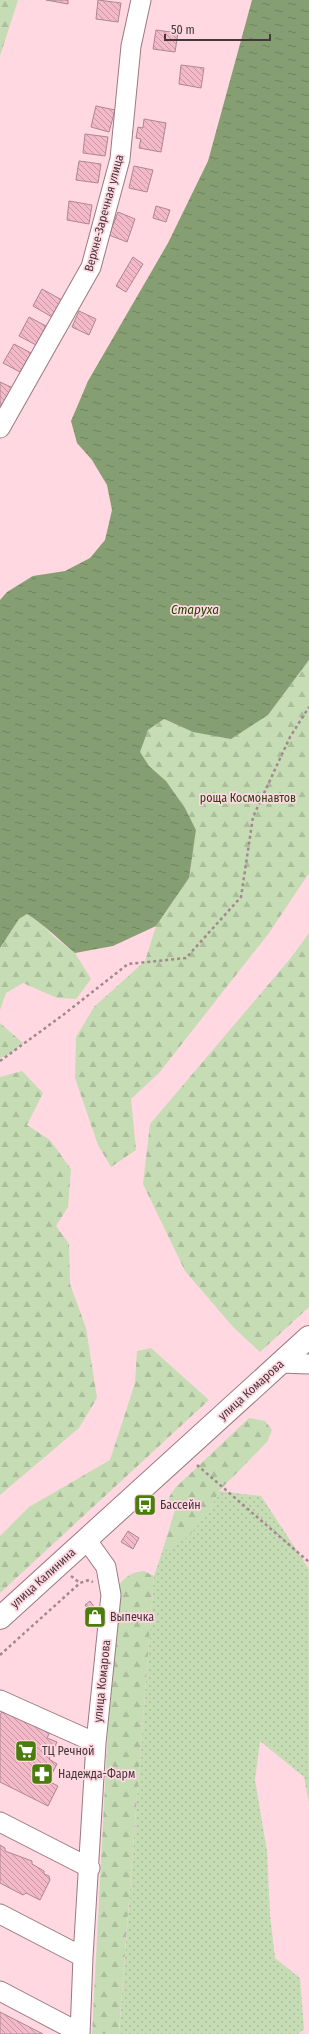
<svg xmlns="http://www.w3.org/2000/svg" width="309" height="2034" font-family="'Fira Sans Condensed',sans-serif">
<defs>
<pattern id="grass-dots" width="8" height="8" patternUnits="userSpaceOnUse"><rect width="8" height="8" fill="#c5dcb5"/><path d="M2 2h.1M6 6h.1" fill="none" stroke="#abbd9c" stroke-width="1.8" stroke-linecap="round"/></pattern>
<pattern id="forest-firs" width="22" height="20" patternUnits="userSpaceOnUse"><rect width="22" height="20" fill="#c5dcb5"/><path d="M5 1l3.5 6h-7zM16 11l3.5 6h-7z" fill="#abbd9c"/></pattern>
<pattern id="water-ripples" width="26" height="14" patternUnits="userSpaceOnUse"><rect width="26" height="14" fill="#859f73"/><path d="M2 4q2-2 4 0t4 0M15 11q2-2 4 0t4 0" fill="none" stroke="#6f825f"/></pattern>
<pattern id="building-back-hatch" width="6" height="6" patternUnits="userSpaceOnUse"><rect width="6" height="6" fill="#f4b9c8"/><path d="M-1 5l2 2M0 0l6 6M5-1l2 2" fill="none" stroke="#c797a3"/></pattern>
</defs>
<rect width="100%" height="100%" fill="#ffd8e1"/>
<path fill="url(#grass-dots)" d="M 219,1491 L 261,1496 L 309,1569 L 309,1803 L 304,1777 L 260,1741 L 255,1780 L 267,1851 L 270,1915 L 275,1958 L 300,1978 L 304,2029 L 298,2034 L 119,2034 L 154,1576 L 162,1552 L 196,1527 L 209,1512 Z"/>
<path fill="url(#forest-firs)" d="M 0,0 L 18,0 L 0,56 Z
M 309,660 L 309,873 L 269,933 L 159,1073 L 131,1099 L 136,1150 L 111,1167 L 98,1145 L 75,1078 L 76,1037 L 94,1007 L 145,961 L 156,926 L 189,878 L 196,830 L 185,808 L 166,781 L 149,766 L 139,752 L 148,730 L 163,719 L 193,732 L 268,715 Z
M 27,914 L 41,923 L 54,937 L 75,953 L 91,979 L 76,999 L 57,998 L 23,983 L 6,993 L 0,1010 L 0,948 L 19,919 Z
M 309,933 L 309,1307 L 260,1352 L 234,1328 L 185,1271 L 143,1184 L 150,1124 L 290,959 Z
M 0,1023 L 23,1043 L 10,1054 L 0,1058 Z
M 22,1071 L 43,1093 L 27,1125 L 50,1140 L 71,1169 L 68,1207 L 56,1226 L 69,1244 L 70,1284 L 86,1328 L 97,1398 L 79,1428 L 0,1495 L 0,1077 Z
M 151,1348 L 209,1400 L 0,1593 L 0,1536 L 29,1507 L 110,1460 L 135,1383 L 137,1351 Z
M 249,1418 L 265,1421 L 272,1430 L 267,1442 L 219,1491 L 209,1512 L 188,1537 L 162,1552 L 175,1510 L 169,1502 L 169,1497 L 175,1488 Z
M 144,1571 L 154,1576 L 119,2030 L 119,2034 L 92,2034 L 110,1689 L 119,1585 C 126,1576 132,1572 144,1571 Z"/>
<path fill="url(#water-ripples)" d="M 252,0 L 309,0 L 309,660 L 268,715 L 231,739 L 193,732 L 164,719 L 148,730 L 140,752 L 149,766 L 166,781 L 185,808 L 196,830 L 189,878 L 156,926 L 113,946 L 75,953 C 59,940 45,925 27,914 L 19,919 L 0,948 L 0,600 L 7,592 L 33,576 L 65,571 L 90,558 L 105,540 L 112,510 L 107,485 L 92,460 L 77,443 L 71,421 L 88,381 L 168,243 L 208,161 Z"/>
<path fill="url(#building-back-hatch)" stroke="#ab8890" d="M 46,0 L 68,0 L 68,4 Z
M 98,0 L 121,3 L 118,22 L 96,19 Z
M 156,30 L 178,33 L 175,52 L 153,49 Z
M 181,65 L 204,68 L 201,88 L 179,84 Z
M 96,106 L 115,110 L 109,132 L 91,127 Z
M 144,119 L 166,123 L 161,152 L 139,148 L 141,139 L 136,138 L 138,127 L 143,128 Z
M 85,134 L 108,137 L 105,156 L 83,153 Z
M 79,161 L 101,164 L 98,183 L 76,180 Z
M 134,166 L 153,170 L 147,192 L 129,188 Z
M 69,201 L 92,205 L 89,224 L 67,220 Z
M 156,206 L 170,210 L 166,222 L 153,218 Z
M 118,212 L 135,219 L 127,242 L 109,235 Z
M 133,257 L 143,264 L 126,292 L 116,286 Z
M 42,289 L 62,300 L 52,317 L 33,306 Z
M 79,311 L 96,319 L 89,335 L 72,327 Z
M 29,317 L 46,326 L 36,345 L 19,336 Z
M 14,344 L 31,353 L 20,372 L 3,363 Z
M 0,382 L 13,388 L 4,407 L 0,405 Z
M 128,1531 L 139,1538 L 133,1549 L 121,1542 Z
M 90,1601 L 99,1614 L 97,1626 L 89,1624 L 91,1613 L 85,1605 Z
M 9,1699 L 55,1722 L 47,1738 L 57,1742 L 49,1759 L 57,1764 L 48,1781 L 58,1786 L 48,1806 L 0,1782 L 0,1715 Z
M 0,1845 L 5,1848 L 5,1851 L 32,1861 L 32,1864 L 44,1871 L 44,1874 L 49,1876 L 50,1880 L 40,1900 L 26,1893 L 23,1895 L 0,1883 Z
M 0,2012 L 43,2034 L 0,2034 Z"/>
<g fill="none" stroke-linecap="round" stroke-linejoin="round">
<g stroke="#9b7881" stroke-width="21">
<path id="minor" d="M 0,428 L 91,267 L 120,159 L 131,46 L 141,0
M 281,1363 L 309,1364
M 0,1700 L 96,1743
M 0,1822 L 90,1868
M 0,1914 L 83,1957
M 0,1991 L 80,2033
M 80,2034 L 83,1957 L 96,1743 L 111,1595 L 106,1567 L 86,1539"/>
</g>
<g stroke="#9b7881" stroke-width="24">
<path id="major" d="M 0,1618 L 309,1337"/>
</g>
<path stroke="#a3888f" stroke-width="2.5" stroke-dasharray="3 3" stroke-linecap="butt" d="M 0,1061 L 63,1015 L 128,964 L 186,958 L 241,897 L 253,817 L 290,737 L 309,707
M 197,1465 L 309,1562
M 71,1576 L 80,1583
M 0,1655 L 80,1583 L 89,1580 L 93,1582"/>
<use href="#minor" stroke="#fff" stroke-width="19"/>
<use href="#major" stroke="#fff" stroke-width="22"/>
</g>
<defs>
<g id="bus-square" transform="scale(1.15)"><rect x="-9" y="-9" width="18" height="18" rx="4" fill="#4a7d0c" stroke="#ffd8e1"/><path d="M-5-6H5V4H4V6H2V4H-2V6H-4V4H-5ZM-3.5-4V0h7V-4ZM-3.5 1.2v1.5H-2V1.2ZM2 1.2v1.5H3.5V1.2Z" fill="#fff"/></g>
<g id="shop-square" transform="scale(1.15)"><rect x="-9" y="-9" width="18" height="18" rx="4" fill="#4a7d0c" stroke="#ffd8e1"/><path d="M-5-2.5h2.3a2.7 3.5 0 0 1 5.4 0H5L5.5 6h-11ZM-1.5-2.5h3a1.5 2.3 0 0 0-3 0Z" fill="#fff"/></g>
<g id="supermarket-square" transform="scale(1.15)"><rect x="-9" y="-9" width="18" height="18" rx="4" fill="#4a7d0c" stroke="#ffd8e1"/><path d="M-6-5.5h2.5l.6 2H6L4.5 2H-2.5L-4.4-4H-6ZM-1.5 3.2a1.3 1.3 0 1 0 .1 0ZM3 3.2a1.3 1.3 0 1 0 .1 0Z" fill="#fff"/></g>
<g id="pharmacy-square" transform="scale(1.15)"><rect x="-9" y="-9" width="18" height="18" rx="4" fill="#4a7d0c" stroke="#ffd8e1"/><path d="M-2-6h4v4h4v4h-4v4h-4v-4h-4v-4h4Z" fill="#fff"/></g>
</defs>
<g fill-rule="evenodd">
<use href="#bus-square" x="145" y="1505"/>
<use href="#shop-square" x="95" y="1617"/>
<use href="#supermarket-square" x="26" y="1751"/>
<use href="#pharmacy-square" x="42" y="1774"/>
</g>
<g text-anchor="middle" stroke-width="3.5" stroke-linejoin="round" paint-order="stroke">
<g font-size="12" fill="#45363a" stroke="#ffd8e1">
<text transform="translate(104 213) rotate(-75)" y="4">Верхне-Заречная улица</text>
<text transform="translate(251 1390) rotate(-42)" y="4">улица Комарова</text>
<text transform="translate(43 1578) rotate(-42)" y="4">улица Калинина</text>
<text transform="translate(102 1681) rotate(-84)" y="4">улица Комарова</text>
</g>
<g font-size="12" fill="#284110" stroke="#ffd8e1">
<text x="248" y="802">роща Космонавтов</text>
</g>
<g font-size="12" fill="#45363a" stroke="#ffd8e1" text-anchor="start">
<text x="160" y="1509">Бассейн</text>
<text x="110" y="1621">Выпечка</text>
<text x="42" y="1755">ТЦ Речной</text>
<text x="58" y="1778">Надежда-Фарм</text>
</g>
<g font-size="13" font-style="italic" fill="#244400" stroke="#ffd8e1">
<text x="195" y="614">Старуха</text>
</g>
</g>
<path d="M165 34v6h105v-6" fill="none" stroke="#45363a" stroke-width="2"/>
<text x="171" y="34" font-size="12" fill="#45363a" stroke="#ffd8e1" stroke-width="3" paint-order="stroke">50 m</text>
</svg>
